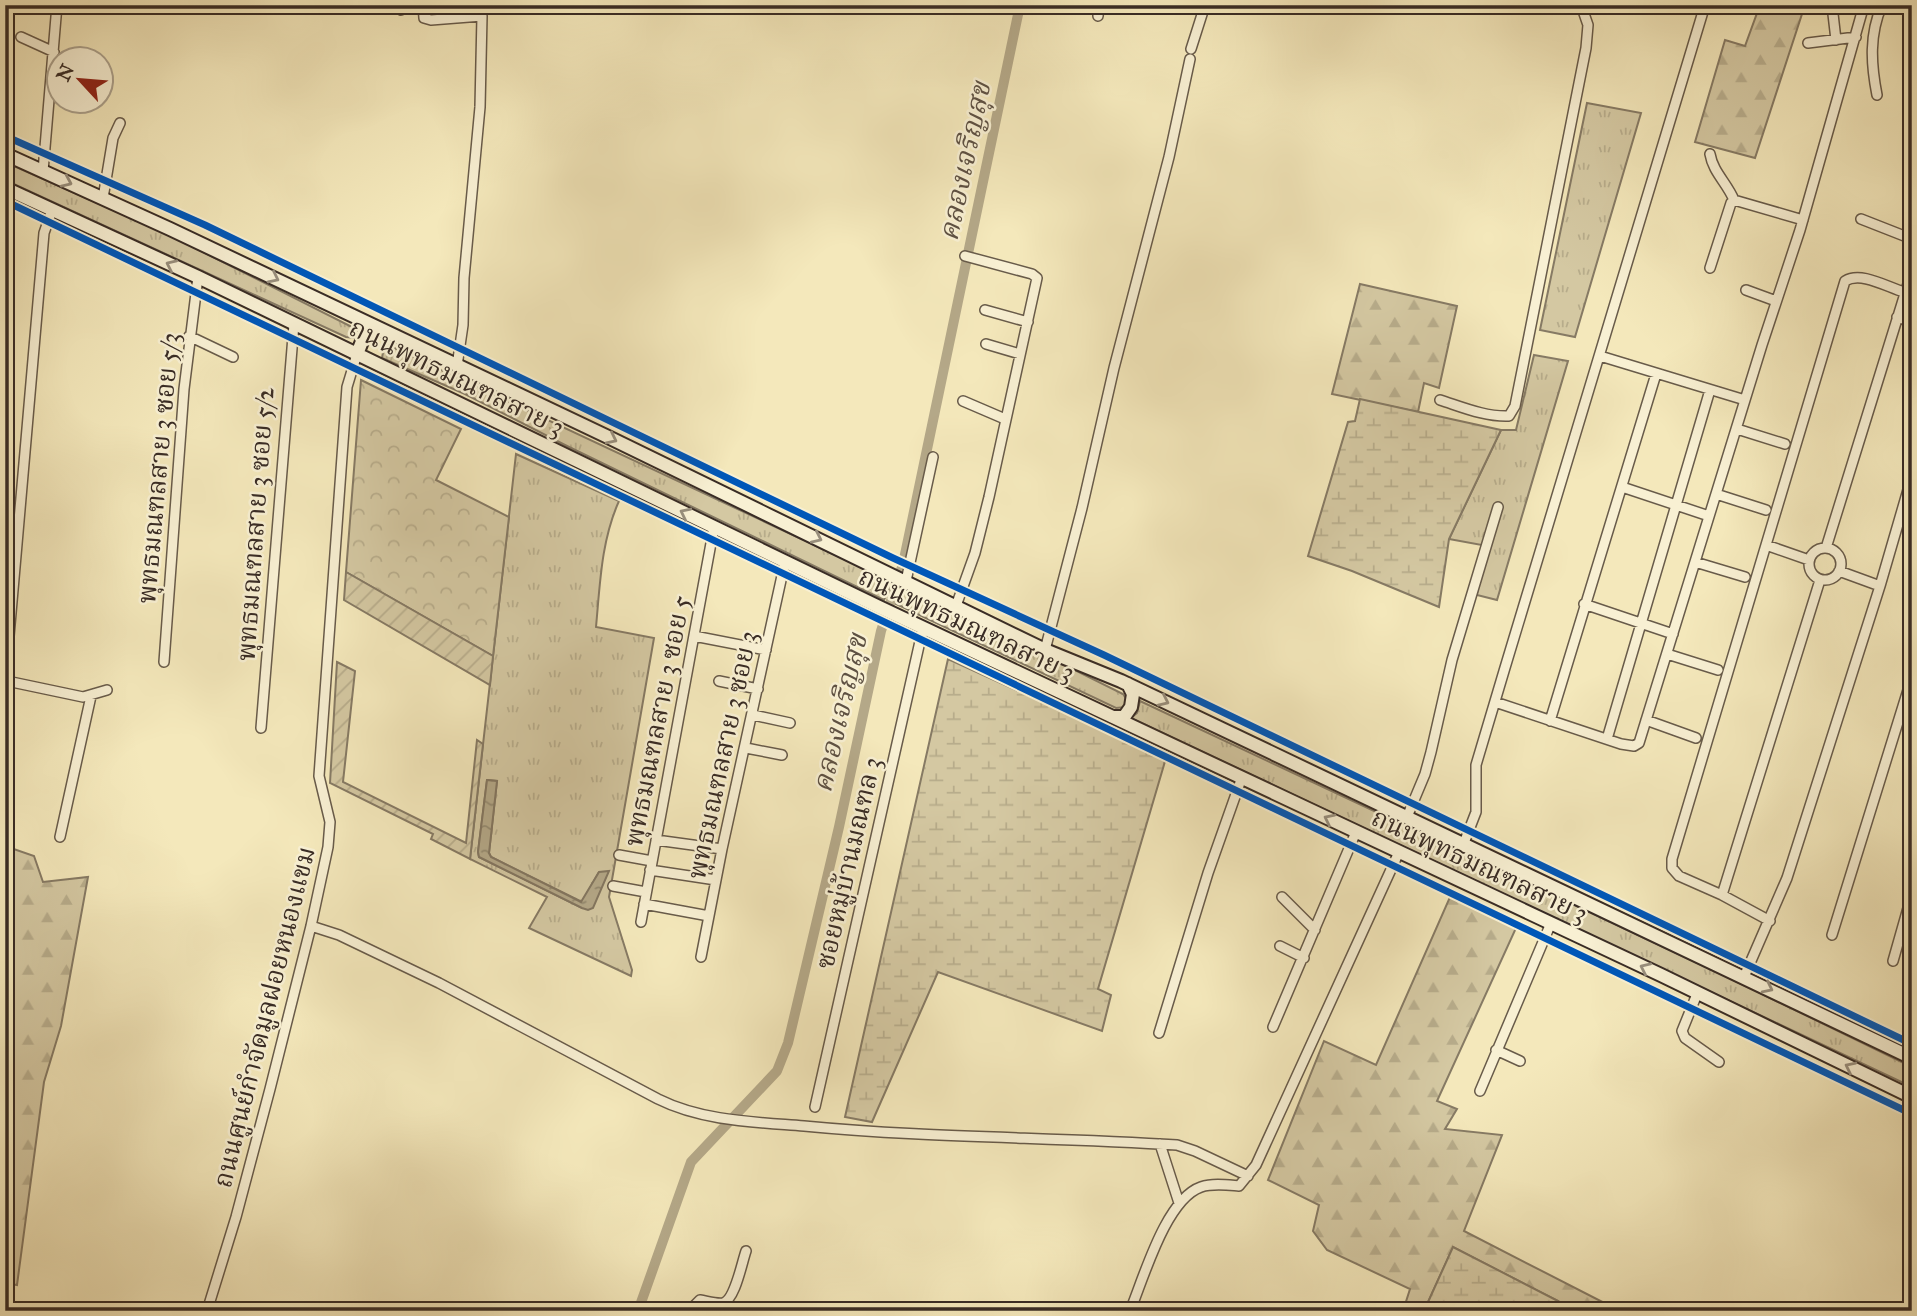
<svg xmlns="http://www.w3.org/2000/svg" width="1917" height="1316" font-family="'IM FELL Great Primer','Noto Serif Thai',serif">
<defs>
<pattern id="grass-tufts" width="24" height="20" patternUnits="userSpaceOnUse" patternTransform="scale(1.75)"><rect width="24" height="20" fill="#d4c8a2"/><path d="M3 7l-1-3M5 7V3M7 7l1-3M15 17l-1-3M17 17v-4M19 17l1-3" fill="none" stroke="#b7ac8b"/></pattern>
<pattern id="forest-firs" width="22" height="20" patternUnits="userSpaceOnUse" patternTransform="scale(1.75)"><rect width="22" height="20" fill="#d4c8a2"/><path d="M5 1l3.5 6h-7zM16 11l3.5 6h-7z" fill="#b7ac8b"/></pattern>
<pattern id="wetland-marsh" width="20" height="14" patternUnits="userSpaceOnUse" patternTransform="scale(1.75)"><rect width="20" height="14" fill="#d4c8a2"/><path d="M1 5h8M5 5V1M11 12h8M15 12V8" fill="none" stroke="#b7ac8b"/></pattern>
<pattern id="park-crowns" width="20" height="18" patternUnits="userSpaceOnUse" patternTransform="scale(1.75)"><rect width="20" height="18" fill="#d4c8a2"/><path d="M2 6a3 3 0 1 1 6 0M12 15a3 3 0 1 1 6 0" fill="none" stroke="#b7ac8b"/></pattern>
<pattern id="garden-furrows" width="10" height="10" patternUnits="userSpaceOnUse" patternTransform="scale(1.75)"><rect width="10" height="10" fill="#d4c8a2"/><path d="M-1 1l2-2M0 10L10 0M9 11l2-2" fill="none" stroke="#b7ac8b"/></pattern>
<pattern id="water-ripples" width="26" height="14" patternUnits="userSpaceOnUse" patternTransform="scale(1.75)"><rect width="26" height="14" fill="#b4a888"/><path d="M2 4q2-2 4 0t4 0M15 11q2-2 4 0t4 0" fill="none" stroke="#93896f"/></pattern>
</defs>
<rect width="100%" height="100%" fill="#f4e8bb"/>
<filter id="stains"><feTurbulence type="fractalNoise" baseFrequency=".00286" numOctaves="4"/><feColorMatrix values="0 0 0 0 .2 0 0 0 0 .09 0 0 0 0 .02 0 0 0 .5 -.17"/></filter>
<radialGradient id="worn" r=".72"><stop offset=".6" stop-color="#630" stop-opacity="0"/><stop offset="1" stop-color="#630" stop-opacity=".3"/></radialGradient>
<path fill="url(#grass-tufts)" stroke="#867a64" stroke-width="2" fill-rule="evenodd" d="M 1587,103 L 1641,113 L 1575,337 L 1540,330 Z
M 5,162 L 169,235 L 354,328 L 357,334 L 355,338 L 346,337 L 5,180 Z
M 388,345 L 893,582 L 884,600 L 565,445 L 465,394 L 382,358 L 384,347 Z
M 1534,355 L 1568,361 L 1497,600 L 1477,595 L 1482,545 L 1449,539 L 1501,430 L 1516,430 Z
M 516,454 L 619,501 C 601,541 600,585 596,627 L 654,638 L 609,897 L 632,970 L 631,976 L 529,928 L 547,897 L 470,859 ZM 487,780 L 497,781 L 489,853 L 491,857 L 582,902 L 599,872 L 582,908 L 479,857 L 478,852 Z
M 903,585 L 1123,694 L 1127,700 L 1126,707 L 1116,708 L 896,604 Z
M 1140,701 L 1725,976 L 1912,1067 L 1912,1087 L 1131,718 L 1137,713 Z"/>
<path fill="url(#forest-firs)" stroke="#867a64" stroke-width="2" d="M 1760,5 L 1802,14 L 1755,158 L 1695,142 L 1725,40 L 1745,46 Z
M 1360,284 L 1457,306 L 1439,388 L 1424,383 L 1418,412 L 1332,394 Z
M 5,846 L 34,856 L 43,882 L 88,877 L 61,1026 L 44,1082 L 17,1285 L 5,1283 Z
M 1450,897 L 1516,928 L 1437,1101 L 1457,1109 L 1445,1129 L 1502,1135 L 1464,1231 L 1620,1311 L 1577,1311 L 1453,1247 L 1424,1311 L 1403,1311 L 1410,1289 L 1327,1250 L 1313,1231 L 1319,1205 L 1268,1180 L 1324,1041 L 1376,1065 Z"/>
<path fill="url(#wetland-marsh)" stroke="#867a64" stroke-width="2" d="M 1360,399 L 1501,430 L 1449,539 L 1439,607 L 1352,571 L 1308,556 L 1348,422 L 1355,421 Z
M 948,659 L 1166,758 L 1098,989 L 1111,995 L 1102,1031 L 938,972 L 872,1122 L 845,1117 Z
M 1453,1247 L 1558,1301 L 1552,1311 L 1424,1311 Z"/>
<path fill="url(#park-crowns)" stroke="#867a64" stroke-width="2" d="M 361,380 L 461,429 L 436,480 L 509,517 L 493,656 L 346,572 Z"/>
<path fill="url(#garden-furrows)" stroke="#867a64" stroke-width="2" d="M 346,572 L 493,656 L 490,685 L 344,600 Z
M 337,662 L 355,671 L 343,782 L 466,843 L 477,740 L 483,744 L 470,859 L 431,839 L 433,834 L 330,783 Z"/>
<path fill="url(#water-ripples)" stroke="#837660" stroke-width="2" d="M 487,780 L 497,781 L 489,853 L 491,857 L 581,902 L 599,872 L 609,871 L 593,908 L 588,910 L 582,908 L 479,857 L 478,852 Z"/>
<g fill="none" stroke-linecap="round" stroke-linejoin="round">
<path stroke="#b4a888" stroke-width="10" d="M 638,1311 L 691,1162 L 777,1071 L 788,1043 L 839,827 L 881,631 L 903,564 L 1020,5"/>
<g stroke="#685b4a" stroke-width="12">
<path id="street" d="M 399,5 L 401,10
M 423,5 L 424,18 L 431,20 L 482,16 L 480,107 L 464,278 L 463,325 L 457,366
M 1460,8 L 1460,5
M 1833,14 L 1836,40
M 1098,16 L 1099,5
M 21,37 L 54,52
M 1808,43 L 1856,37
M 1191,49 L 1205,5
M 1877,95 C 1871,64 1869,35 1882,5
M 1710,154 C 1713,172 1727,183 1734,200
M 43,171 L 57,5
M 103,198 L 113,138 L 120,123
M 1861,219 L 1912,239
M 1710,268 L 1731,203 L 1734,200 L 1803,220
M 1746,290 L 1776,301
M 985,310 L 1028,322
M 1897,317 L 1912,322
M 189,336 L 233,357
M 986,344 L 1020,354
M 1600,356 L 1745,400
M 1440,400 C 1462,407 1485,417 1509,416 L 1515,406 L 1586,48 L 1588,25 L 1581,5
M 963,401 L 1005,419
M 1737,429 L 1785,444
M 1622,487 L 1709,516
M 1716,494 L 1766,510
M 1766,545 L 1809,560
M 1826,548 L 1912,271
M1809 564a16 16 0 1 1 32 0a16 16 0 1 1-32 0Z
M 1695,562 L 1745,577
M 1839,571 L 1880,586
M 906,581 L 933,457
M 1584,604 L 1673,634
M 956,606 L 975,553 L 989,497 L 1037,278 L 1032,274 L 965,256
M 694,636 L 766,650
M 1045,650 L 1082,508 L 1114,368 L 1169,157 L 1190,59
M 1667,654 L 1718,670
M 164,662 L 184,389 L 198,277
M 719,681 L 758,689
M 5,682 L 44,233 L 52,210
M 5,689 L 7,681 L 83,697 L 107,690
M 1495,702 L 1621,744 L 1634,746 L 1639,743 L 1762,345 L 1800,230 L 1864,5
M 753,715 L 790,723
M 1646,720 L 1696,738
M 1550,721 L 1656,374
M 261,728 L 294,324
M 1607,739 L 1710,390
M 746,748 L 782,755
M 1407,817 L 1425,774 L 1431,752 L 1452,660 L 1498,507
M 60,837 L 91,696
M 656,840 L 722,849
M 1464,843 L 1476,812 L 1476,765 L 1504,671 L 1705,5
M 619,855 L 652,861
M 650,870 L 716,880
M 613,886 L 646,892
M 1722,895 L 1820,580
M 1282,897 L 1315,930
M 644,904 L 709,916
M 1770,921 L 1722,895 L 1679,876 L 1672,868 L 1672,859 L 1845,281 C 1861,271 1887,287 1904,292
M 641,922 L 714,527
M 311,926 L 339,935 L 439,983 L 658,1099 C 702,1121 754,1122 804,1126 C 928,1138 1053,1137 1177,1145 L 1195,1151 L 1248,1176
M 1832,935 L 1912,677
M 1280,946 L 1304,958
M 701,957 L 722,849 L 785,562
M 1893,961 L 1912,894
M 1744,977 L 1787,878 L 1880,586 L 1912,476
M 1697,994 L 1682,1031 L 1685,1038 L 1719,1062
M 1273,1027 L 1356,832
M 1159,1033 L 1208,873 L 1242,777
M 1496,1050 L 1520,1061
M 1480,1091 L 1551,923
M 815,1107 L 923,628
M 1160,1144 L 1179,1203
M 207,1311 L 236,1217 L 270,1089 L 311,926 L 328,847 L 330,822 L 319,776 L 347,387 L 357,354
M 689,1311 L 700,1300 C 707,1301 716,1304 723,1303 C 735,1300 742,1262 746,1251
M 1130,1311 C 1144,1277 1166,1199 1201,1187 C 1213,1183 1227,1185 1239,1186 L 1256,1165 L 1399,852"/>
</g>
<g stroke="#392c25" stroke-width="16">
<path id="secondary" d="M 5,154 L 170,229 L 606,436 L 1045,650 L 1121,681 L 1912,1058
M 5,188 L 198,277 L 879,607 L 1661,975 L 1912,1097
M 357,354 L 369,324
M 1113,717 L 1124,717 L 1131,707 L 1133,694 L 1128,684"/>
</g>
<use href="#street" stroke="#f8f0d3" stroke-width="9"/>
<use href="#secondary" stroke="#f8f0d3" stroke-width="12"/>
<g stroke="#f8f0d3" stroke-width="11">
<path id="cycleway" d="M 5,136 L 205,225 L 893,558 L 1104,655 L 1912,1044
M 5,201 L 1912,1114"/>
</g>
<use href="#cycleway" stroke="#0057b8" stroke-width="7"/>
</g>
<defs><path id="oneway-chevron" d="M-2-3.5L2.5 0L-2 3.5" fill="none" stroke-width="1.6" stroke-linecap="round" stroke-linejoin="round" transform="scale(1.75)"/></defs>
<g stroke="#988e7c">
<use href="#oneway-chevron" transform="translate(67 182) rotate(24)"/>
<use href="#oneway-chevron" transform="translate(171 265) rotate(-155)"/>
<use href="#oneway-chevron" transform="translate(274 278) rotate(26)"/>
<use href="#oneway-chevron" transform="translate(612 439) rotate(26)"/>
<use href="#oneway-chevron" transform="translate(685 513) rotate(-154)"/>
<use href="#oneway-chevron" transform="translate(817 538) rotate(25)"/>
<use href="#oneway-chevron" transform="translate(1164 701) rotate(25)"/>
<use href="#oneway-chevron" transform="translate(1329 819) rotate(-154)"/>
<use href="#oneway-chevron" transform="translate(1645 968) rotate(-155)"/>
<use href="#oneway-chevron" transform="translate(1768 988) rotate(26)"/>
<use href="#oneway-chevron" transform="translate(1850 1067) rotate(-154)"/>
</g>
<g text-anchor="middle" stroke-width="5" stroke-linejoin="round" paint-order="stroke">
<g font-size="26" fill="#392c25" stroke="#f8f0d3">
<text transform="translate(457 377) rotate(26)" y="9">ถนนพุทธมณฑลสาย 3</text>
<text transform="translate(158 468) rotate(-85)" y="9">พุทธมณฑลสาย 3 ซอย 5/3</text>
<text transform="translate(255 524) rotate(-86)" y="9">พุทธมณฑลสาย 3 ซอย 5/2</text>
<text transform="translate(967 624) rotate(25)" y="9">ถนนพุทธมณฑลสาย 3</text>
<text transform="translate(657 721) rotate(-79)" y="9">พุทธมณฑลสาย 3 ซอย 5</text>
<text transform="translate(722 755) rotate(-78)" y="9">พุทธมณฑลสาย 3 ซอย 3</text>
<text transform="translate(848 863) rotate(-77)" y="9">ซอยหมู่บ้านมณฑล 3</text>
<text transform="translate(1480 865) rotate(25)" y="9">ถนนพุทธมณฑลสาย 3</text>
<text transform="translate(264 1017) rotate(-76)" y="9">ถนนศูนย์กำจัดมูลฝอยหนองแขม</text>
</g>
<g font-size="28" font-style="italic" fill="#5e5143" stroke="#f8f0d3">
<text transform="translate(964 161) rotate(-78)" y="10">คลองเจริญสุข</text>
<text transform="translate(839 713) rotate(-77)" y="10">คลองเจริญสุข</text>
</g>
</g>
<rect width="1917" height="1316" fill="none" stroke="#f4e8bb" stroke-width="28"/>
<rect x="7" y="7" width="1903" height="1302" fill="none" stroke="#392c25" stroke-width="3.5"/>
<rect x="14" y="14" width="1889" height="1288" fill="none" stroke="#392c25" stroke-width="2"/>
<g transform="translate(80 80) rotate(296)"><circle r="33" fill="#f8f0d3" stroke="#aca28d" stroke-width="2"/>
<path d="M0-5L12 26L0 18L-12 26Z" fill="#8f2418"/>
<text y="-10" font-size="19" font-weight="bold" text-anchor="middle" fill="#392c25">N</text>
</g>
<rect width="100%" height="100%" filter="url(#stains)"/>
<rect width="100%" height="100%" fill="url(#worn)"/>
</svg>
